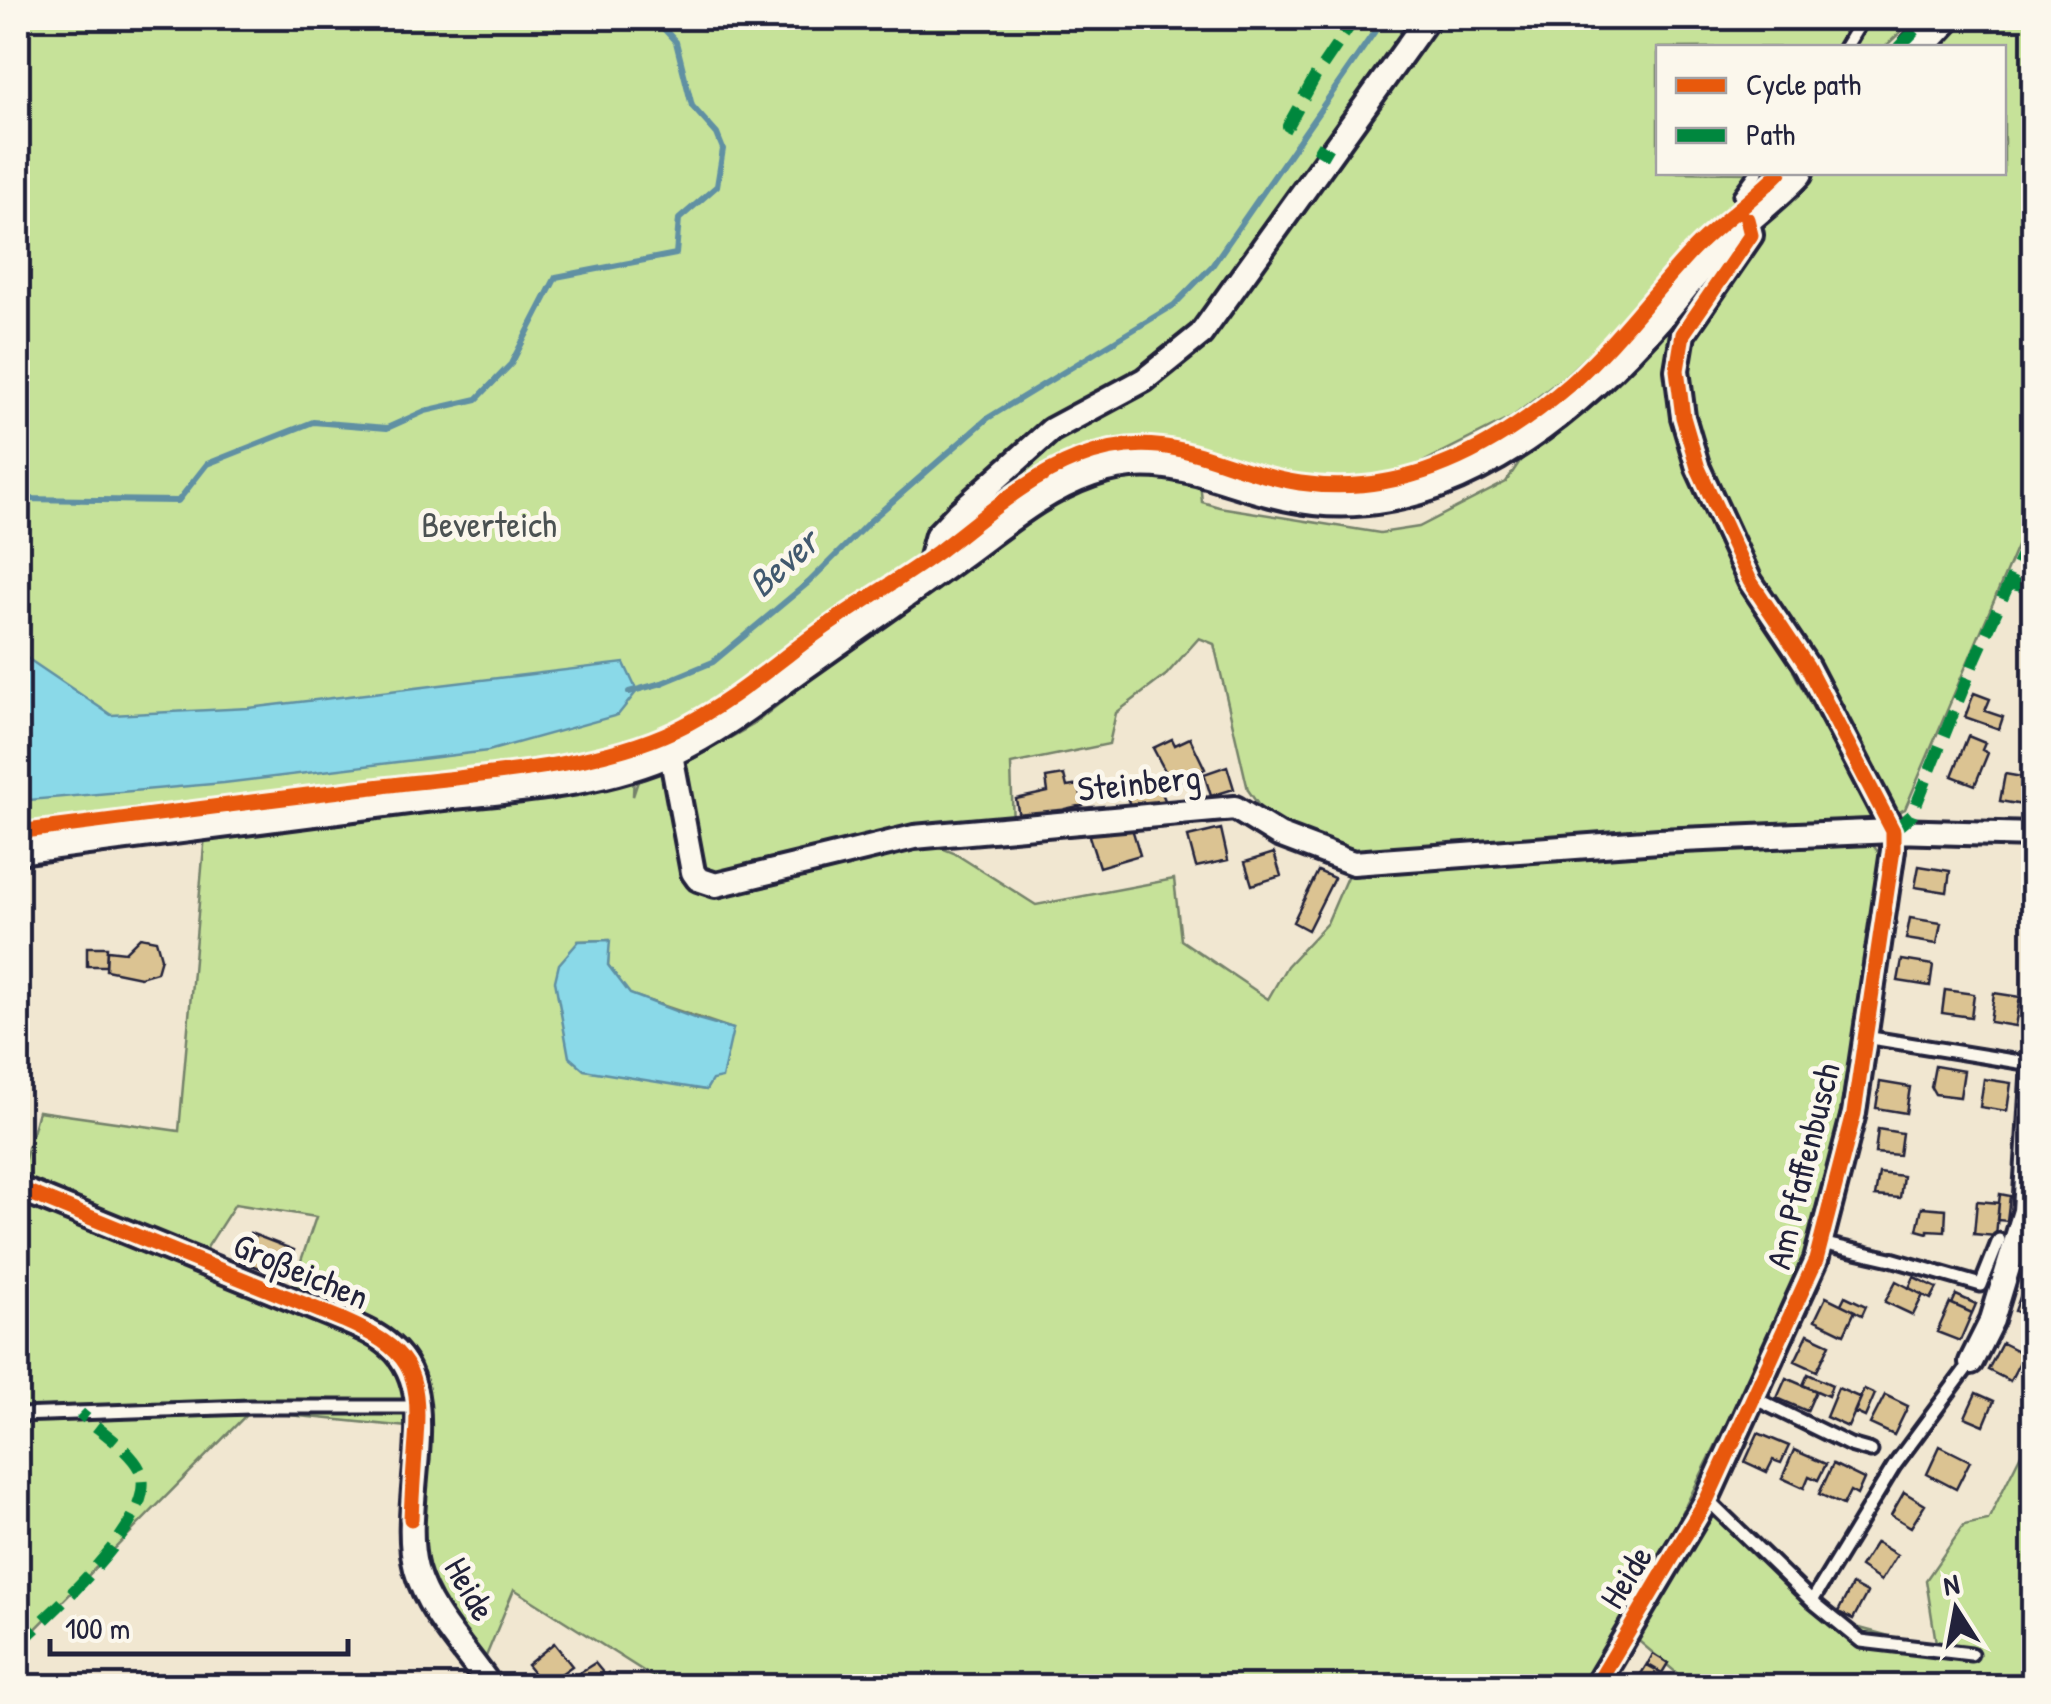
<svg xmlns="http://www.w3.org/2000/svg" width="2051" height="1704" font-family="'Patrick Hand',sans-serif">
<rect width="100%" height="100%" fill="#f1e7d1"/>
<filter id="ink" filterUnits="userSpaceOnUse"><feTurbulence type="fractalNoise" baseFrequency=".01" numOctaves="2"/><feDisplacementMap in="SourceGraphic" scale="20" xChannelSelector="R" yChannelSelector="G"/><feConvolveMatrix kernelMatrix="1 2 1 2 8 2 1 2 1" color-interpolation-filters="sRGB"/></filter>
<g filter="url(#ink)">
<path fill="#c6e299" stroke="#74826a" stroke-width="2.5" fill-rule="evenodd" d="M 18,18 L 1861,18 L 1843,47 L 1658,48 L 1658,172 L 1756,173 L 1739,195 L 1734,196 L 1740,203 L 1710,225 L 1630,315 L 1566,375 L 1512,417 L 1395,476 L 1341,480 L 1298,478 L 1168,440 L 1135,438 L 1106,444 L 1073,453 L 1031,476 L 826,620 L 830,627 L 719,711 L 610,746 L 551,758 L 18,827 Z
M 1869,18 L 1915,18 L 1885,47 L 1856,47 Z
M 1961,18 L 2033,18 L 2033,509 L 1905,809 L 1895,814 L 1747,552 L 1704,467 L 1684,400 L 1689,336 L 1768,220 L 1815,173 L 2004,172 L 2004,48 L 1935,47 Z
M 1723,256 L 1676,329 L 1670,398 L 1795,663 L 1793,671 L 1872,818 L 1859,825 L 1390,849 L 1385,860 L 1279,835 L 1248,790 L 1214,644 L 1199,638 L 1166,675 L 1116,713 L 1109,744 L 1011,764 L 1013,828 L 917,838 L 954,853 L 1036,905 L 1174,879 L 1181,940 L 1268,999 L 1287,966 L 1327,923 L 1350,870 L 1871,843 L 1880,854 L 1862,990 L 1828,1178 L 1801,1273 L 1677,1523 L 1584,1686 L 661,1686 L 656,1679 L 514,1589 L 480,1671 L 422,1587 L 417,1428 L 250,1411 L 18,1647 L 18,1185 L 38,1111 L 179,1131 L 205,834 L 634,774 L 633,796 L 640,775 L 663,766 L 688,876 L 730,874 L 706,873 L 694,848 L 684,764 L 753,725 L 815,675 L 1037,514 L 1076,490 L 1134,473 L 1200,481 L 1202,502 L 1219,507 L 1380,533 L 1419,527 L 1506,482 L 1528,449 ZM 609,940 L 608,965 L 629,994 L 733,1029 L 706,1090 L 692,1088 L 579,941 ZM 235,1204 L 316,1217 L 291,1290 L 199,1260 Z
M 2033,1430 L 2033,1686 L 1692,1686 L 1634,1637 L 1702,1527 L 1713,1517 L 1845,1624 L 1937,1649 L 1926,1580 L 1964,1525 L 1988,1520 Z"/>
<path fill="#8ad9e8" stroke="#6090a3" stroke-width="2.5" d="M 18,652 L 111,715 L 249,708 L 624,663 L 637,691 L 618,715 L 488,751 L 224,783 L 18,801 Z
M 610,940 L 608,965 L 630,994 L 694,1018 L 733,1029 L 722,1078 L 712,1080 L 706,1090 L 584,1070 L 569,1057 L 555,981 L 559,964 L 579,941 Z"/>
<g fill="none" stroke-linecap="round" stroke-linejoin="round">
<path stroke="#6090a3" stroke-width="6" d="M 18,499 L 178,501 L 207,464 L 313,422 L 387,428 L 425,411 L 477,399 L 511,364 L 556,277 L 676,254 L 679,219 L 717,186 L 723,149 L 717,134 L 692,106 L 676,42 L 654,18
M 629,692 L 662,683 L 713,662 L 809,582 L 870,521 L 988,418 L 1174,305 L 1212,266 L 1384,18"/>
</g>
<path fill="#dbc392" stroke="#22223b" stroke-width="2.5" d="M 1974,693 L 1990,699 L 1985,711 L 2003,717 L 1999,729 L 1965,717 Z
M 1968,736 L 1985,743 L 1982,750 L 1988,753 L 1975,785 L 1952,776 Z
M 1190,738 L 1205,769 L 1164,789 L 1157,775 L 1165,771 L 1153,748 L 1172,739 L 1175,745 Z
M 1227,766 L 1234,789 L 1211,796 L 1204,774 Z
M 2005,774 L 2034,779 L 2034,796 L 2030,795 L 2028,806 L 2000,801 Z
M 1064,775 L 1067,787 L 1079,785 L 1083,805 L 1065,809 L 1067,819 L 1020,823 L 1016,799 L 1048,792 L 1046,778 Z
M 1156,779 L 1165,800 L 1133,813 L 1125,792 Z
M 1131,825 L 1140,855 L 1099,867 L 1088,833 Z
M 1221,829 L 1228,860 L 1196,867 L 1188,837 Z
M 1274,853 L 1281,876 L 1252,885 L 1245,862 Z
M 1919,866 L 1950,871 L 1947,892 L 1915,887 Z
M 1318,871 L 1334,878 L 1308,930 L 1293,922 Z
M 1910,918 L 1941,923 L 1937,944 L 1906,939 Z
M 140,937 L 156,940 L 161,958 L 157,972 L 140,977 L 106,970 L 107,950 L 125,952 Z
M 87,947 L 107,947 L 106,966 L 87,966 Z
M 1902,960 L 1933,965 L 1930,986 L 1898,981 Z
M 1945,990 L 1974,994 L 1971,1017 L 1942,1013 Z
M 1994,993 L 2020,997 L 2015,1026 L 1990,1022 Z
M 1935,1066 L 1964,1071 L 1960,1097 L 1935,1094 L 1931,1087 Z
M 1984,1079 L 2011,1083 L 2007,1111 L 1980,1107 Z
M 1880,1082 L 1910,1087 L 1906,1113 L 1876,1108 Z
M 1878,1129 L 1902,1133 L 1899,1155 L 1875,1153 Z
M 1879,1173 L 1903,1176 L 1900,1198 L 1875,1196 Z
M 2000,1194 L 2010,1196 L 2007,1221 L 1997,1220 Z
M 1977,1201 L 1999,1203 L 1996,1236 L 1974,1234 Z
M 1922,1207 L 1946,1209 L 1945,1231 L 1928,1230 L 1928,1233 L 1917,1230 Z
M 250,1233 L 294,1250 L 284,1277 L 240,1261 Z
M 1914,1277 L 1937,1288 L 1931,1299 L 1909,1288 Z
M 2027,1278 L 2034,1281 L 2034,1318 L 2015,1311 Z
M 1896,1281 L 1923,1295 L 1913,1315 L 1885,1302 Z
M 1956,1295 L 1976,1304 L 1972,1313 L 1952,1304 Z
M 1845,1296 L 1866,1306 L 1862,1315 L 1841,1304 Z
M 1826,1297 L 1855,1311 L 1844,1334 L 1815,1320 Z
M 1950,1303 L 1972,1313 L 1960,1341 L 1937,1332 Z
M 1808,1334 L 1830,1344 L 1817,1371 L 1795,1361 Z
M 2002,1343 L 2024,1354 L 2010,1381 L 1988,1370 Z
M 1808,1374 L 1832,1385 L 1828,1396 L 1803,1385 Z
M 1786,1378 L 1816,1391 L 1807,1411 L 1777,1398 Z
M 1838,1388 L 1861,1398 L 1848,1427 L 1826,1417 Z
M 1864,1389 L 1875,1394 L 1865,1417 L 1854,1412 Z
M 1976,1393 L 1994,1401 L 1984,1425 L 1965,1417 Z
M 1885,1395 L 1908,1406 L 1894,1435 L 1870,1424 Z
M 1758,1433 L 1789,1446 L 1781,1463 L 1773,1460 L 1767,1472 L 1745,1462 Z
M 1940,1446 L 1970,1461 L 1956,1489 L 1927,1474 Z
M 1794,1450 L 1826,1464 L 1818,1480 L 1809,1476 L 1804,1488 L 1782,1478 Z
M 1833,1464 L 1864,1479 L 1857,1495 L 1850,1491 L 1843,1505 L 1819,1494 Z
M 1904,1492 L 1925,1505 L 1911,1527 L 1891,1515 Z
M 1876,1542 L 1897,1555 L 1881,1581 L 1860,1567 Z
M 1852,1585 L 1867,1593 L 1853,1619 L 1838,1612 Z
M 554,1643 L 572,1666 L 544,1686 L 527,1665 Z
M 1653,1654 L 1668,1663 L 1662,1673 L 1647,1665 Z
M 595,1663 L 605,1675 L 608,1673 L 617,1686 L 588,1686 L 579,1673 Z
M 1647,1664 L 1662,1673 L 1654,1686 L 1638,1679 Z"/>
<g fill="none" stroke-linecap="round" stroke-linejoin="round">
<g stroke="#22223b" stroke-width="19">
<path id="lane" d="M 1845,48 L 1863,18
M 1750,210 L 1740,195 L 1757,172
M 1865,1037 L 2019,1062
M 1821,1243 L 1891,1259 L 1981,1285 L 1999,1240
M 1971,1362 L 1894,1466 L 1812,1601 L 1861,1641 L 1971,1654
M 1754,1398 L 1850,1445 L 1871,1451
M 18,1415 L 250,1407 L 418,1407
M 1707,1499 L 1812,1601
M 571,1686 L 577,1683"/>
</g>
<g stroke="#22223b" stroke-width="30">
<path id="street" d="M 937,568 L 931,557 L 937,535 L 956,515 L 1051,430 L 1144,380 L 1201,334 L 1428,18
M 670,749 L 693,872 L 698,879 L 716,885 L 914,837 L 1235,808 L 1279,835 L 1353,863 L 1659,841 L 1893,831 L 2034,835
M 18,1188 L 343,1320 C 359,1327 377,1334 390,1346 C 446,1393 398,1503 416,1569 C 428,1613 465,1649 490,1686
M 1971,1362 L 1992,1320 L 2025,1211 L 2034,1062
M 1596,1686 L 1707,1499 L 1816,1260 L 1854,1113 L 1893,850 L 1893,831 L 1807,666 L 1750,581 L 1698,468 L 1683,417 L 1677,370 L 1683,334 L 1751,235 L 1747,219"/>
</g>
<g stroke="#22223b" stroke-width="40">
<path id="secondary" d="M 1916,48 L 1944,18
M 18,847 C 151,830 284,813 417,796 C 501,786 595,784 673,748 C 722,725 763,691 807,660 C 859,623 911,587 963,549 C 1004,519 1041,487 1090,470 C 1175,440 1233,490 1315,498 C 1443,512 1561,420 1643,331 C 1668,304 1690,274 1715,247 C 1739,220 1771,199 1796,172"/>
</g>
<use href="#lane" stroke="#fbf7ec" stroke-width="11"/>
<use href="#street" stroke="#fbf7ec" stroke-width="22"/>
<use href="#secondary" stroke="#fbf7ec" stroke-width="32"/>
<path stroke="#00873e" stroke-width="12" stroke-dasharray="25 12" stroke-linecap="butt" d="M 1898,48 L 1927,18
M 1292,128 L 1288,126 L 1315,77 L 1355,18
M 1315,146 L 1330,155
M 2008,583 L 2034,589
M 1893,831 L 1912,815 L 1976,657 L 2034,528
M 18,1645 C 51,1612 157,1522 141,1473 C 134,1452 97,1429 80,1413"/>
<g stroke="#fbf7ec" stroke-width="21">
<path id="cycleway" d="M 18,832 C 139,817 261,800 383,786 C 472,775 594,769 675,730 C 723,707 764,673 806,641 C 848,609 895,583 938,552 C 983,518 1024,479 1078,458 C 1170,423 1216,470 1300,483 C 1402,498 1494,450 1570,384 C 1615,344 1651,295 1691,252 C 1718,223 1752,201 1780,172
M 18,1188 L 343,1320 C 409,1349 421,1369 416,1440 C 414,1467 412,1493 411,1519
M 1596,1686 L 1707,1499 L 1816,1260 L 1854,1113 L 1893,850 L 1893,831 L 1807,666 L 1750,581 L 1698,468 L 1683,417 L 1677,370 L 1683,334 L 1751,235 L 1747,219"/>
</g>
<use href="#cycleway" stroke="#e8590c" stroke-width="15"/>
</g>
</g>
<g text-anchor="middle" stroke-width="10" stroke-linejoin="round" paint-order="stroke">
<g font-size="35" fill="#4b5252" stroke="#fbf7ec">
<text x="489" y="537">Beverteich</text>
</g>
<g font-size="35" fill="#22223b" stroke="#fbf7ec">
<text transform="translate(1139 783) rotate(-6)" y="12">Steinberg</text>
<text transform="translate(1803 1166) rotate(-76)" y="12">Am Pfaffenbusch</text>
<text transform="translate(301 1271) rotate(23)" y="12">Großeichen</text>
<text transform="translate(1626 1577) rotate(-58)" y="12">Heide</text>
<text transform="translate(470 1589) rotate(60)" y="12">Heide</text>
</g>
<g font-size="38" font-style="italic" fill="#41596f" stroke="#fbf7ec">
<text transform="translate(783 563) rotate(-42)" y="13">Bever</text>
</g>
</g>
<rect width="2051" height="1704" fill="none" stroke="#fbf7ec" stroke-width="60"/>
<rect x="30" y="30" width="1991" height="1644" fill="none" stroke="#22223b" stroke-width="4" filter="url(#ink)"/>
<rect x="1656" y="45" width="350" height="130" fill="#fbf7ec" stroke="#a4a2a5" stroke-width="2.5"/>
<rect x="1676" y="78" width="50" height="15" fill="#e8590c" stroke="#a4a2a5" stroke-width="2.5"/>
<text x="1746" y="95" font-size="30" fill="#22223b">Cycle path</text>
<rect x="1676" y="128" width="50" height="15" fill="#00873e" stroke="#a4a2a5" stroke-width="2.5"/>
<text x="1746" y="145" font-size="30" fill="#22223b">Path</text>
<g transform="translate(1956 1609) rotate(349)" stroke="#fbf7ec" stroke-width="8" paint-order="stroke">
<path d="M0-8L18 38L0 25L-18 38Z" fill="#22223b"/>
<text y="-15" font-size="28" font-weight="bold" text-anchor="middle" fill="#22223b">N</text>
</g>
<path d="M50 1639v15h298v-15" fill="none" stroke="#22223b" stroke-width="5"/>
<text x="65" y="1639" font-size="30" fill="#22223b" stroke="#fbf7ec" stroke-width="8" paint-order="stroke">100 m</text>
</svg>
